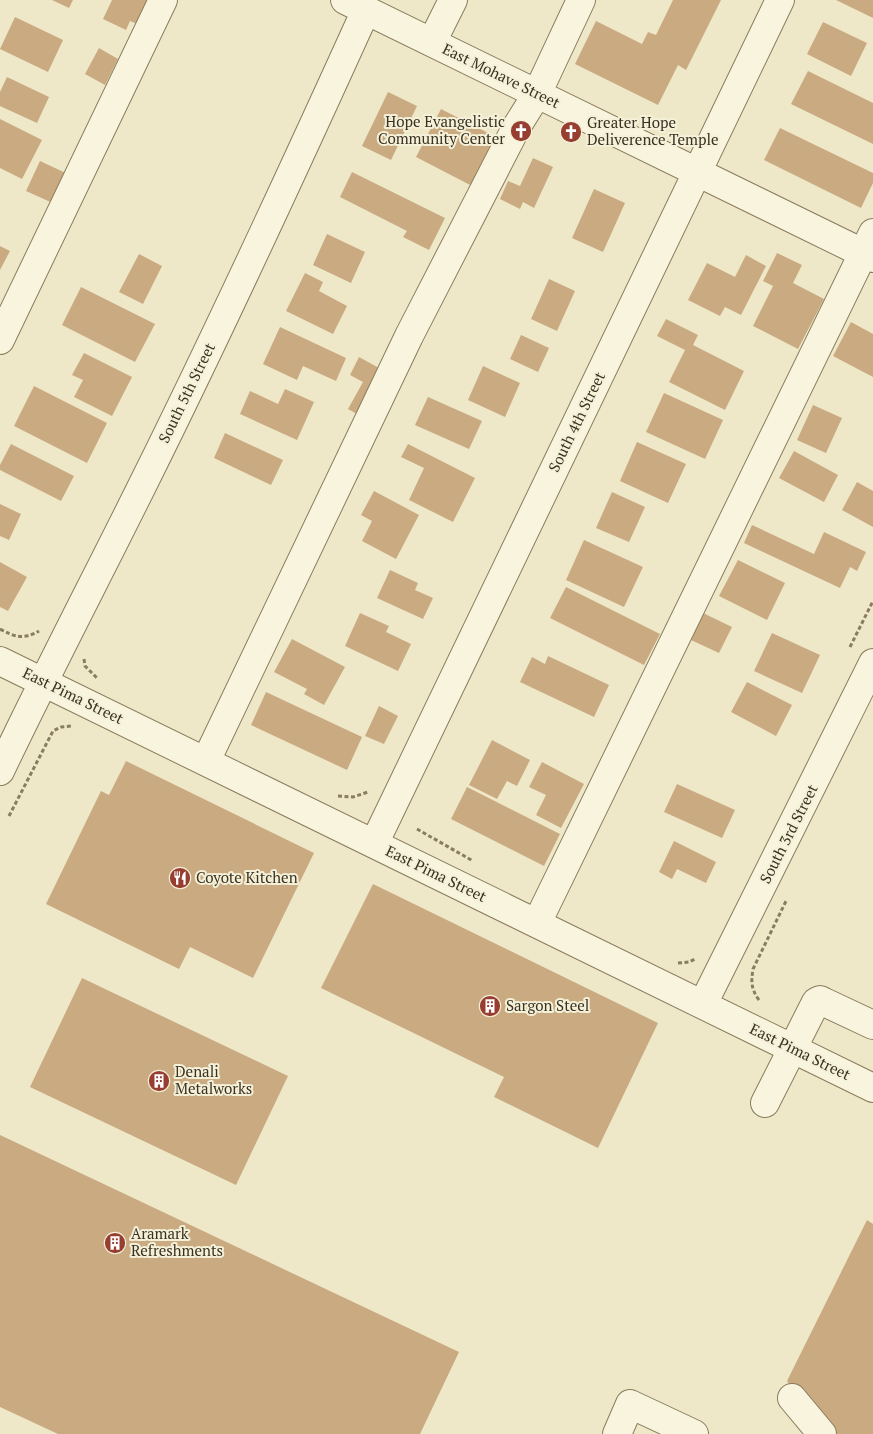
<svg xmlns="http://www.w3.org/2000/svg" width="873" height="1434" font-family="'PT Serif',serif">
<rect width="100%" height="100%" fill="#eee8c9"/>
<path fill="#caaa81" d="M 52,0 L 73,0 L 69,8 Z
M 112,0 L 153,0 L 144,27 L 130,21 L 126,30 L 103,19 Z
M 673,0 L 721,0 L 686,70 L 678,65 L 658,105 L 575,64 L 596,21 L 642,44 L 648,32 L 656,35 Z
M 836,0 L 873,0 L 873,18 Z
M 15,17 L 63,40 L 48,72 L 0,49 Z
M 823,22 L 867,43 L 851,76 L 807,54 Z
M 99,48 L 118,59 L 105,85 L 85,74 Z
M 808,71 L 873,103 L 873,144 L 791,104 Z
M 7,77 L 49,97 L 37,123 L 0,106 L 0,92 Z
M 388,92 L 417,106 L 391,160 L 362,146 Z
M 441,109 L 498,138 L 474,187 L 416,157 Z
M 0,119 L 42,140 L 22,179 L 0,168 Z
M 780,128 L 873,173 L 873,183 L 861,208 L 764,160 Z
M 533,158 L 553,167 L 534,208 L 523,202 L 520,209 L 500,199 L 508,181 L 520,186 Z
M 40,161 L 70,175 L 57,205 L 26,191 Z
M 352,172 L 445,218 L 429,250 L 403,237 L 407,231 L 340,197 Z
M 594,189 L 625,203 L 603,252 L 572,238 Z
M 327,234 L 365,252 L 351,283 L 313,265 Z
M 0,246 L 10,251 L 0,270 Z
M 777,253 L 802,265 L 793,283 L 824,299 L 798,349 L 753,326 L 773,286 L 763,281 Z
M 139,254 L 162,266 L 143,304 L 119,292 Z
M 746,255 L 766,266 L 741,315 L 725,307 L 720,316 L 688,300 L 707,263 L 735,277 Z
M 305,273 L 323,282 L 319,291 L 347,306 L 333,334 L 286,311 Z
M 549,279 L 575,291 L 557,331 L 531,319 Z
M 81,287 L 155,324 L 135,362 L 62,325 Z
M 666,319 L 698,335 L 693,345 L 744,371 L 725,410 L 669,382 L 685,350 L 657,336 Z
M 851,322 L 873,334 L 873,377 L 833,356 Z
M 280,327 L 346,358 L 336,381 L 303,366 L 297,380 L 263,364 Z
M 521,335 L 549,348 L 538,372 L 510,359 Z
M 84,353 L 132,377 L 112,416 L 74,397 L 83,380 L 72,375 Z
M 359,357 L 388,373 L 364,418 L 348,409 L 363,382 L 350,375 Z
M 483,366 L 520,383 L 505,417 L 468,400 Z
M 34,386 L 107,423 L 87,463 L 14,426 Z
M 285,389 L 314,402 L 297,440 L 240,414 L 250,391 L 278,404 Z
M 664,393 L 723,420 L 705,459 L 646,432 Z
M 428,397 L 482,421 L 469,449 L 415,425 Z
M 813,405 L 842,418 L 826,453 L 797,440 Z
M 225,433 L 283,460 L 271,485 L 214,458 Z
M 637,442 L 686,464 L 668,503 L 620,481 Z
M 11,444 L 74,476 L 61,501 L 0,470 L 0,465 Z
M 408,444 L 475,478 L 453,522 L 409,500 L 424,468 L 401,457 Z
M 794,451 L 838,475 L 824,502 L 779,478 Z
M 857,482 L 873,491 L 873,527 L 842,510 Z
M 374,491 L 419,515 L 396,559 L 362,541 L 372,521 L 361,515 Z
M 612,492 L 645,507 L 629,542 L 596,528 Z
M 0,504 L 21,514 L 9,540 L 0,536 Z
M 752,525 L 814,554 L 824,532 L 866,552 L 857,571 L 850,567 L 840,588 L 744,543 Z
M 584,540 L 643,567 L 624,607 L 566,580 Z
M 738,560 L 785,583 L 767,620 L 719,596 Z
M 0,562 L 27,577 L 8,611 L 0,607 Z
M 390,570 L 418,583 L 415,590 L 433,598 L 423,619 L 377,598 Z
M 566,587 L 660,634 L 644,665 L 550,618 Z
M 360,613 L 389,626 L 386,632 L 411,644 L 398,671 L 345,646 Z
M 703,613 L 732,627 L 719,653 L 691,640 Z
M 772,633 L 820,655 L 802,693 L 754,671 Z
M 292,639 L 345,667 L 324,705 L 304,694 L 307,689 L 274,672 Z
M 548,656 L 609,685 L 594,717 L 520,682 L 532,657 L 545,664 Z
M 747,682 L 792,705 L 776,736 L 731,712 Z
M 266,692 L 362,737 L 347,770 L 251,725 Z
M 379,706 L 398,716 L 384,744 L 365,736 Z
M 492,740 L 530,760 L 517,786 L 507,781 L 497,799 L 469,785 Z
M 126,761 L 314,853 L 253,978 L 190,947 L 179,969 L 46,904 L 101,791 L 109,795 Z
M 542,762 L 584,784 L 561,828 L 536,815 L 546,795 L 529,787 Z
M 677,784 L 735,810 L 722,838 L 664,812 Z
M 467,787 L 560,834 L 544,866 L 451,819 Z
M 674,841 L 716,862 L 706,883 L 677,869 L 672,879 L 659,872 Z
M 373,884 L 658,1023 L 598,1148 L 494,1097 L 504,1077 L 321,988 Z
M 82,978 L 288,1076 L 236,1185 L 30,1087 Z
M 0,1135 L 459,1352 L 420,1434 L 58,1434 L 0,1407 Z
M 867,1220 L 873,1224 L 873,1434 L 834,1434 L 795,1392 L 787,1381 Z"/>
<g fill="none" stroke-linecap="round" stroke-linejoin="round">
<g stroke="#8a7c5e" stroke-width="30">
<path id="minor" d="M 345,0 L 873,258
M 432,42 L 453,0
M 0,340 L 163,0
M 0,661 L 873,1088
M 206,761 L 409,336 L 517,126 L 537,94 L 581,0
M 0,771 C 46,674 96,579 144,482 C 221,327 294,169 366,10
M 374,844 L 780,0
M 537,923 L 873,233
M 703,1004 L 873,663
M 765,1103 L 816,1002 L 820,1000 L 824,1002 L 873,1025
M 792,1398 L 822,1434
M 617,1434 L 630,1404 L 694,1434"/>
</g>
<path stroke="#8a7c5e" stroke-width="3" stroke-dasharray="4 2.5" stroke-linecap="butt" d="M 0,629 C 15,637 23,640 39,631
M 850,647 L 873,601
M 84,659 L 85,666 L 97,678
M 338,796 L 353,797 L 368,792
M 9,816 L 53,731 L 61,727 L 72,726
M 417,829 L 473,861
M 678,963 L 689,962 L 695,959
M 759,1000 C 751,989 751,982 753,969 L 787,899"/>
<use href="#minor" stroke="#f8f4dd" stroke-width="28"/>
</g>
<defs>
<g id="church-disc" transform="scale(1.125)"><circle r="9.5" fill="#973e30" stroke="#f5f1d9"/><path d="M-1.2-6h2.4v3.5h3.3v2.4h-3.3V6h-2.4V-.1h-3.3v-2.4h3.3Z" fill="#fff"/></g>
<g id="restaurant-disc" transform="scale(1.125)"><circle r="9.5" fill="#973e30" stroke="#f5f1d9"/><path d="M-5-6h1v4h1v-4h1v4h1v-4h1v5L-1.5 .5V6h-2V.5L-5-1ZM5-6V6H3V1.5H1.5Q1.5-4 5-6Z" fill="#fff"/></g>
<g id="building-disc" transform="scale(1.125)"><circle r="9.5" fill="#973e30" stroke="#f5f1d9"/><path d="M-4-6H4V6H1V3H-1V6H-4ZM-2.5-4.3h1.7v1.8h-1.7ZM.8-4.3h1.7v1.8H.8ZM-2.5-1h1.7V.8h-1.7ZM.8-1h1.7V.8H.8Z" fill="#fff"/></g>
</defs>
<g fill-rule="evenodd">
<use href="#church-disc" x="521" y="131"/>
<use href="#church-disc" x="571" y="132"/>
<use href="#restaurant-disc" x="180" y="878"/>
<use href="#building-disc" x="490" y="1006"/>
<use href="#building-disc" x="159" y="1081"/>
<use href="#building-disc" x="115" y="1243"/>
</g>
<g text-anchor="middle" stroke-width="4" stroke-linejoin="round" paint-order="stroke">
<g font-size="15" fill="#3b3121" stroke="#f5f1d9">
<text transform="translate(501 76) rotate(26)" y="5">East Mohave Street</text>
<text transform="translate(187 393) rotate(-64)" y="5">South 5th Street</text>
<text transform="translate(577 422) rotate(-64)" y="5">South 4th Street</text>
<text transform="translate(73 696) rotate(26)" y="5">East Pima Street</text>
<text transform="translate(789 834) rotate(-63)" y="5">South 3rd Street</text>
<text transform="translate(436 874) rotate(26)" y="5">East Pima Street</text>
<text transform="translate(800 1052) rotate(26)" y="5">East Pima Street</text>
</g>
<g font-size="15" fill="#3b3121" stroke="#f5f1d9" text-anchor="start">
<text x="505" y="127" text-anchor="end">Hope Evangelistic<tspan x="505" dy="17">Community Center</tspan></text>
<text x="587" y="128">Greater Hope<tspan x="587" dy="17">Deliverence Temple</tspan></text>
<text x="196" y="883">Coyote Kitchen</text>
<text x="506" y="1011">Sargon Steel</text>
<text x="175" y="1077">Denali<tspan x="175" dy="17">Metalworks</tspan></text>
<text x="131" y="1239">Aramark<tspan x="131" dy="17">Refreshments</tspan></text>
</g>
</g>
</svg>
